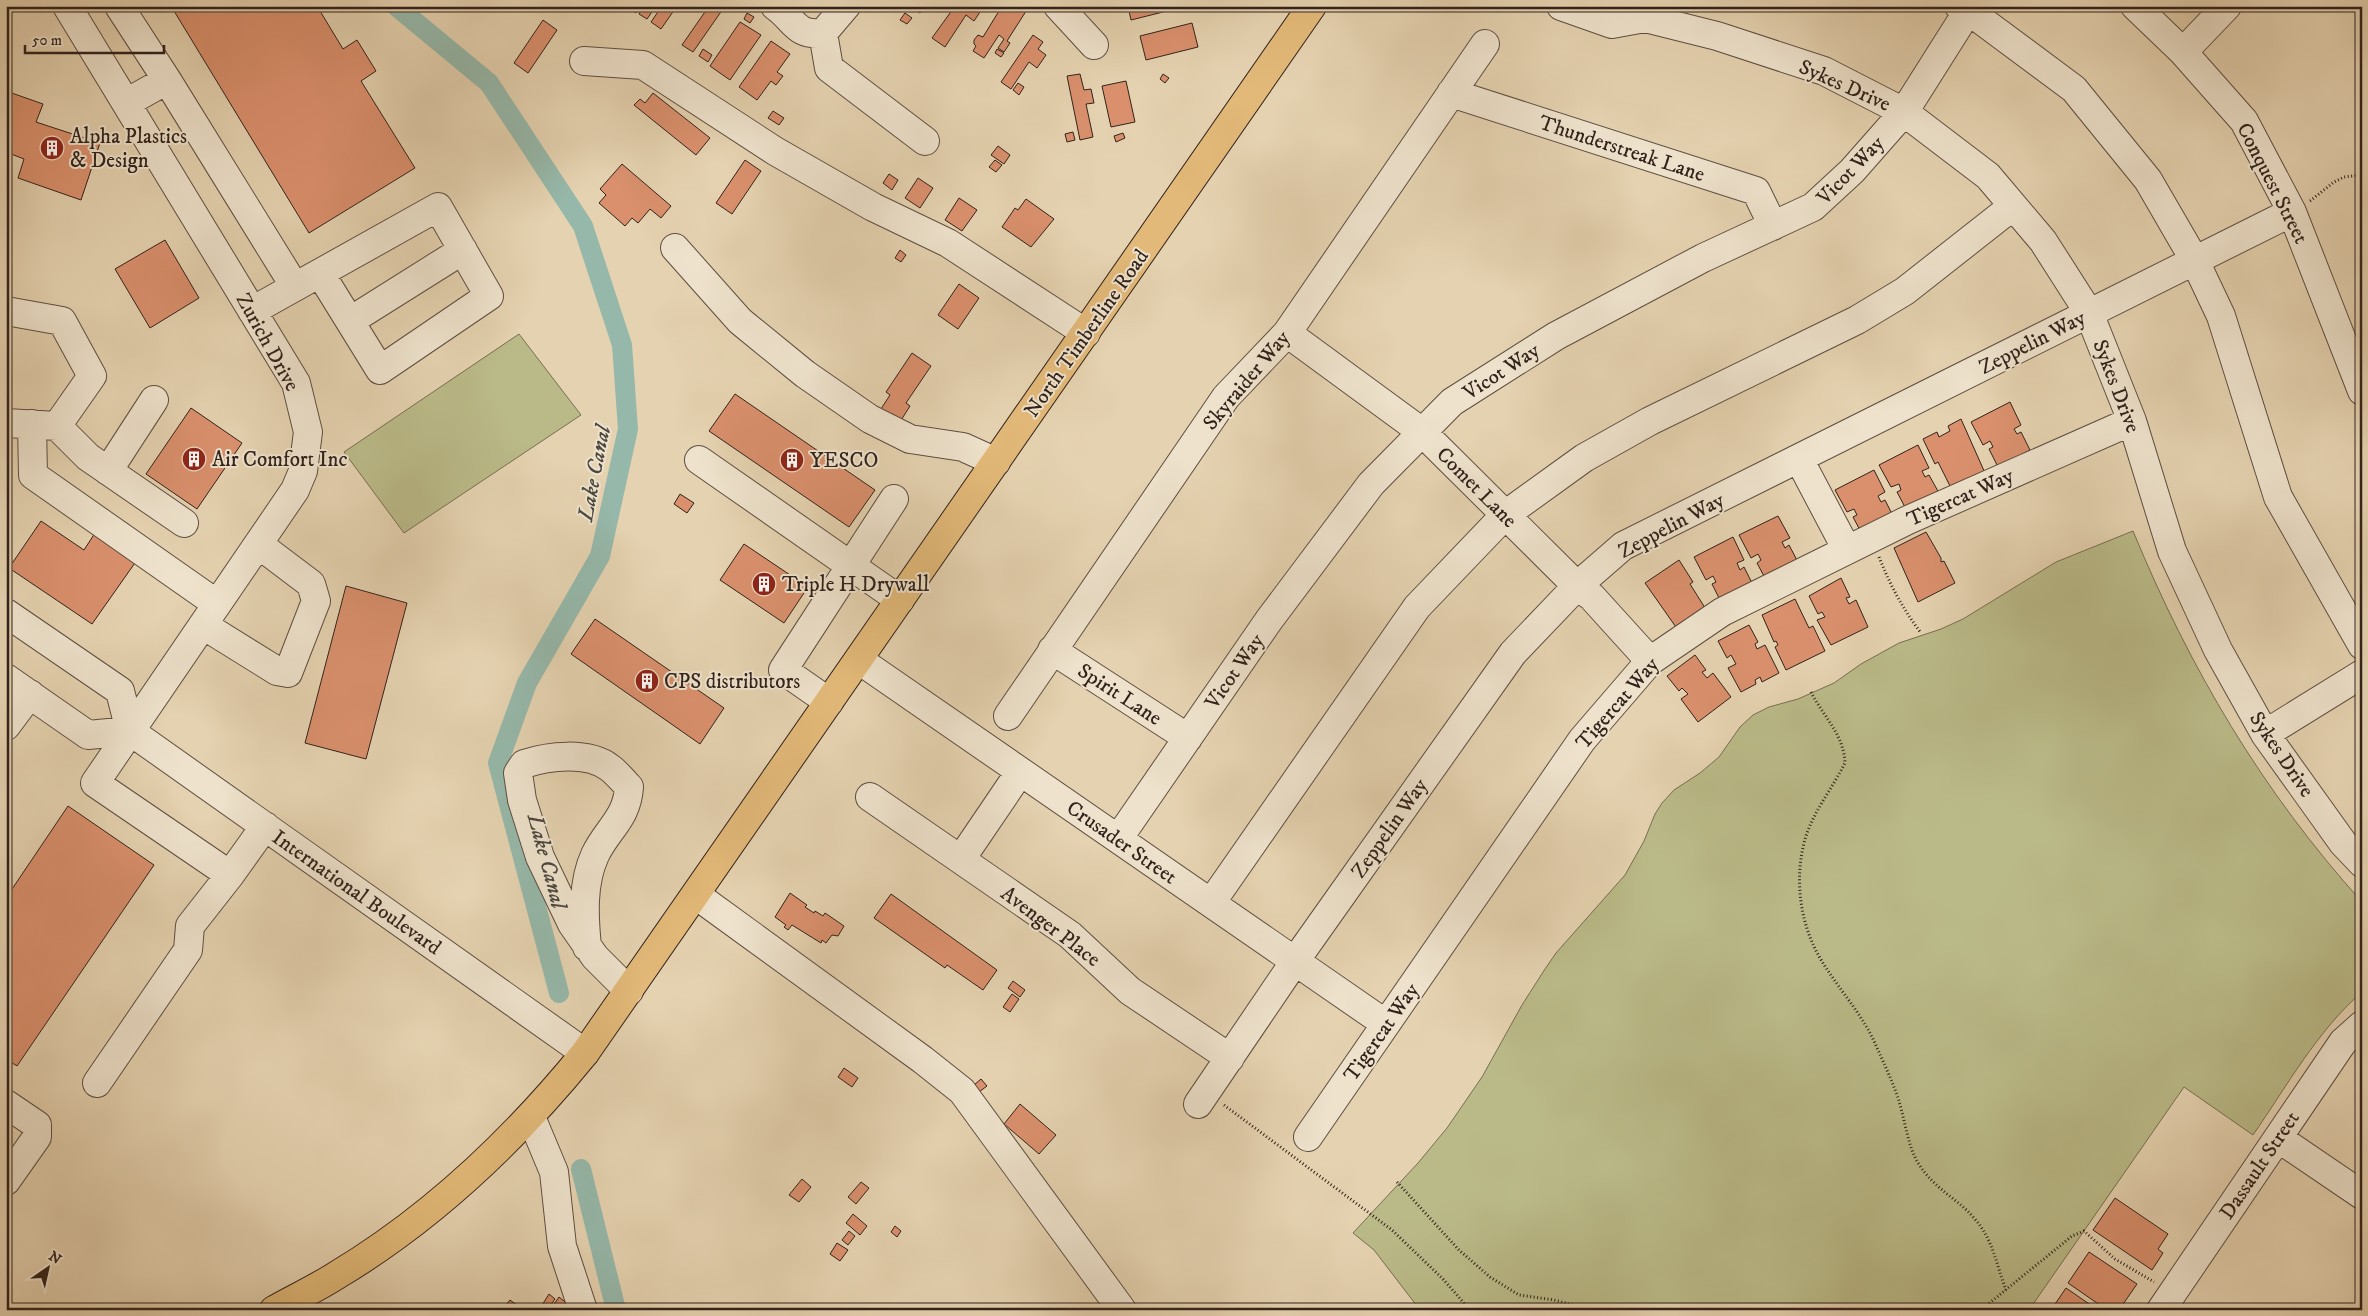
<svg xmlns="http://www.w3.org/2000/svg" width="2368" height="1316" font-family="'IM FELL DW Pica',serif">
<rect width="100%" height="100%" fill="#e5d2b0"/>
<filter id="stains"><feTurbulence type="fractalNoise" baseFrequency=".004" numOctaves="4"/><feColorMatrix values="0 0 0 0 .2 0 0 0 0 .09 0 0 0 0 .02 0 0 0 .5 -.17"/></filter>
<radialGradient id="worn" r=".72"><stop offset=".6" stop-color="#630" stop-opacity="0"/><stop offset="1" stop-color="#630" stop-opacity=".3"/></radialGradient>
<path fill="#baba88" stroke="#766e52" d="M 519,334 L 581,415 L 404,533 L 344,452 Z
M 2133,531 C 2190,669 2262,791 2362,902 L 2362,992 C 2317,1031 2287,1086 2253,1135 L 2184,1087 L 2029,1310 L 1420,1310 L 1374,1250 L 1353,1233 L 1418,1163 L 1447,1128 L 1482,1077 L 1522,1005 L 1545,969 L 1556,953 L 1625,875 L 1644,841 L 1655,814 L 1662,803 L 1674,790 L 1700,773 L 1719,757 L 1740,727 L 1753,715 L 1769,707 L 1798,699 L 1834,683 L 1861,664 L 1899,643 L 1941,629 L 1963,619 L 2056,562 Z"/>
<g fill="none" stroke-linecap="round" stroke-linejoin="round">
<path stroke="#96b8aa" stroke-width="20" d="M 396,6 L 489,83 L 583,226 L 622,345 L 628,429 L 600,556 L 527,683 L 498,763 L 559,993
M 581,1169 L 616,1310"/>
</g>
<path fill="#da906d" stroke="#31221c" d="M 171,6 L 317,6 L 343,49 L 357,40 L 376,71 L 361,81 L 415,168 L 309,233 Z
M 627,6 L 640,6 L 636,13 Z
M 644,6 L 654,9 L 647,19 L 639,14 Z
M 662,6 L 677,6 L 661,29 L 651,22 Z
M 709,6 L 725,6 L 693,52 L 682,45 Z
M 910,6 L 925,6 L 920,13 Z
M 955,6 L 984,6 L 974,21 L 966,15 L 945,47 L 932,38 Z
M 1002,6 L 1013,9 L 1015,6 L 1028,8 L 1007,41 L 1010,43 L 1004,52 L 998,48 L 1004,39 L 999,35 L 984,58 L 973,51 L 976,46 L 974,44 L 974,40 L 978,35 L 983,37 Z
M 1128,6 L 1187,6 L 1131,20 Z
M 747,13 L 754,17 L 750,23 L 744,19 Z
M 905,13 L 912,18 L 907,24 L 900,20 Z
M 543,20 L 557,30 L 528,73 L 514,63 Z
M 740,22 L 761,35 L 730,80 L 710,66 Z
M 1192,23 L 1198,47 L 1146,60 L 1140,36 Z
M 1033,35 L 1043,42 L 1038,49 L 1046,55 L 1037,68 L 1029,62 L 1011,89 L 1001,82 Z
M 771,41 L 790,54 L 777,72 L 783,76 L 776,85 L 771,81 L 757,100 L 739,87 Z
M 703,49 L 712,55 L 708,62 L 699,56 Z
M 997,49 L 1004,53 L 1001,57 L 995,53 Z
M 1080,74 L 1084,90 L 1091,89 L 1094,103 L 1086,104 L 1093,137 L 1080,140 L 1067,76 Z
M 1163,74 L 1169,78 L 1165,83 L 1160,79 Z
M 1126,81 L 1135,122 L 1111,127 L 1102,86 Z
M 1018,83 L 1024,87 L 1019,95 L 1013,90 Z
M 6,91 L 43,104 L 36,122 L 100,143 L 81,200 L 18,178 L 24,159 L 6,152 Z
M 653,93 L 710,138 L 696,155 L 634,105 L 640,99 L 645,103 Z
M 773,111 L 784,118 L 779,125 L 768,118 Z
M 1073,132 L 1075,140 L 1067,142 L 1065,134 Z
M 1123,133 L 1125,138 L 1116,142 L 1114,136 Z
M 998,146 L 1010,155 L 1004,164 L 991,155 Z
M 745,160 L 761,171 L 732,214 L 716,203 Z
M 995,160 L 1002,165 L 996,172 L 989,167 Z
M 622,164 L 671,206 L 661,218 L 650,209 L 638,223 L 632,218 L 625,226 L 599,203 L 606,195 L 600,189 Z
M 889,174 L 898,180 L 892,190 L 883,183 Z
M 918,178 L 933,188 L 920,208 L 905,198 Z
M 959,198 L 977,210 L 962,231 L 945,220 Z
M 1026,199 L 1054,219 L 1031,247 L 1002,227 L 1015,208 L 1018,210 Z
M 165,240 L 199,298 L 150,328 L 115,269 Z
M 900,250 L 906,255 L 901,262 L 895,258 Z
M 959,284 L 979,298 L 958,329 L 938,315 Z
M 912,353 L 931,366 L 906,403 L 910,406 L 898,425 L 879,412 L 890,395 L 886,392 Z
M 735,394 L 875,490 L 849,527 L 709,431 Z
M 2010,402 L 2021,425 L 2014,429 L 2017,434 L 2021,432 L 2030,450 L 1998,467 L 1989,449 L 1993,447 L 1990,441 L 1983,445 L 1971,422 Z
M 191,408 L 242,443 L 197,509 L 146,474 Z
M 1961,419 L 1985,473 L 1952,490 L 1938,462 L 1935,464 L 1923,439 L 1937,432 L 1939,437 L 1950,431 L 1948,426 Z
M 1918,445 L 1929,468 L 1922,471 L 1925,477 L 1929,475 L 1939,493 L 1906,509 L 1897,492 L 1901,490 L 1899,484 L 1891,487 L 1879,465 Z
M 1874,470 L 1885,492 L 1878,496 L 1881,502 L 1885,500 L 1894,518 L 1862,534 L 1853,517 L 1857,515 L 1854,509 L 1847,512 L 1835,490 Z
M 680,494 L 694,503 L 687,513 L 674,504 Z
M 1778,516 L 1790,538 L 1782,542 L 1785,548 L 1789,545 L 1799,564 L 1766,580 L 1757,563 L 1761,560 L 1758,554 L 1751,558 L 1739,535 Z
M 41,521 L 84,550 L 95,533 L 137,560 L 92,624 L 9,568 Z
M 1926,532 L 1941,558 L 1941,562 L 1944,561 L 1955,583 L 1918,602 L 1894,548 Z
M 1733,537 L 1744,560 L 1737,563 L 1740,570 L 1744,567 L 1753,585 L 1721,602 L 1712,584 L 1716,582 L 1713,576 L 1706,580 L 1694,557 Z
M 744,544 L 808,587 L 784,623 L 720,580 Z
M 1679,560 L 1693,582 L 1690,584 L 1707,611 L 1678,630 L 1645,583 Z
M 1841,578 L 1850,597 L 1846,598 L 1849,604 L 1856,600 L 1868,627 L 1831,645 L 1817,620 L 1825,617 L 1822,612 L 1818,614 L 1809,596 Z
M 346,586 L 407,603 L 366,759 L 305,743 Z
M 1795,599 L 1809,628 L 1813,626 L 1825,651 L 1786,670 L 1775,647 L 1778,645 L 1776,641 L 1774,642 L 1762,615 Z
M 595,619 L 724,708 L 700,744 L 571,654 Z
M 1749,625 L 1758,642 L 1755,644 L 1757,649 L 1765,645 L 1779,673 L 1762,682 L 1760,677 L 1755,680 L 1756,684 L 1741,692 L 1728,668 L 1736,664 L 1731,655 L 1727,658 L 1718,641 Z
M 1695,655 L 1706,670 L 1702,672 L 1707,678 L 1713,673 L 1731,697 L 1698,722 L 1681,699 L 1688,694 L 1682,688 L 1679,691 L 1667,676 Z
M 68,806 L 154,865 L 17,1066 L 6,1059 L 6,898 Z
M 790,893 L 807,905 L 805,907 L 814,913 L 815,911 L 823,916 L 825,913 L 844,926 L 838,936 L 832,935 L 826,943 L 822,940 L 821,943 L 792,925 L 788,930 L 784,927 L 786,925 L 775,917 Z
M 891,894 L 997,970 L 983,990 L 947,965 L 945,968 L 874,918 Z
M 1013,981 L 1025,990 L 1020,997 L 1008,988 Z
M 1012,994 L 1019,999 L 1010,1012 L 1003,1007 Z
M 844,1068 L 858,1078 L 852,1087 L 838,1077 Z
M 981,1079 L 987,1086 L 979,1092 L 974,1085 Z
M 1020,1104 L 1056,1135 L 1039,1154 L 1004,1124 Z
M 802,1179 L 811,1187 L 799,1202 L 789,1195 Z
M 861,1182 L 869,1188 L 856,1204 L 848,1197 Z
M 2115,1198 L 2168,1234 L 2158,1249 L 2163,1253 L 2152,1270 L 2093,1230 Z
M 853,1214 L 867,1226 L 860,1235 L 846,1223 Z
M 895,1226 L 901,1231 L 897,1237 L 891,1232 Z
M 849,1231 L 855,1236 L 848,1245 L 842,1240 Z
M 837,1243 L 848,1250 L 840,1261 L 830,1254 Z
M 2089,1252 L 2137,1284 L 2119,1310 L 2107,1310 L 2068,1283 Z
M 2066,1288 L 2098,1310 L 2051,1310 Z
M 549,1294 L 555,1299 L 547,1310 L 539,1310 Z
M 559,1297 L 573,1308 L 572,1310 L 550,1310 Z
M 510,1300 L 524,1310 L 502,1310 Z"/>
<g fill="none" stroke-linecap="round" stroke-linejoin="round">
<g stroke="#5e4e41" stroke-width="30">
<path id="minor" d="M 67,6 L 296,383 L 308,432 L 303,471 L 295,490 L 95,783 L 230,875 L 265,826
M 119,6 L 167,80
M 775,6 C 795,20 795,36 823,33
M 1058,6 L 1094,45
M 1561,6 L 1612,24 L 1645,18
M 1623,6 L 1645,18 L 1717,36 L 1824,71 L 1904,112 L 1988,176 L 2043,241 L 2089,313 L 2132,421 L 2172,551 L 2218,650 L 2265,734 L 2343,843 L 2362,863
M 1959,6 L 1969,11 L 2074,89 L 2148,180 L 2195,261 L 2221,316 L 2278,497 L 2362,645
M 2135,6 L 2183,52 L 2244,121 L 2292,212 L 2362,391
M 823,33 L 829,68 L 925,141
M 823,33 L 846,6
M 2183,52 L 2227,6
M 584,61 L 643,65 L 775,151 L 873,207 L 948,243 L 1086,333
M 1451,93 L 1756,191 L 1773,226
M 126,103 L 167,80 L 295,287
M 675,248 L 740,321 L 805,374 L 870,419 L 910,439 L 963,447 L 996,462
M 6,311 L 62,321 L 92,376 L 57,426 L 6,423
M 252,311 L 438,207 L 489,296 L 380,370 L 320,273
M 350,321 L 463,250
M 1287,333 L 1422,432 L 1577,586 L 1592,597 L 1650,661
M 32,424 L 33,475 L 217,604
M 57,426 L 88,457 L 184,523
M 1799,459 L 1847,550
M 699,460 L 900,600
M 108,471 L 154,400
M 6,613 L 120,691 L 130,731 L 585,1053
M 203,625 L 277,671 L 288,673 L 316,601 L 311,584 L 258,544
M 1052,650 L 1188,738
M 859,660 L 1386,1024
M 6,678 L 88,735 L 130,731
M 829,702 L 783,670 L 894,499
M 1008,716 L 1226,397 L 1287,333 L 1485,44
M 6,726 L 30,694
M 2265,734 L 2362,674
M 870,797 L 1070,935 L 1130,991 L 1230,1058
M 1118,839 L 1269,620 L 1371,484 L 1452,402 L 1556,336 L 1703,258 L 1813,207 L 1852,171 L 1904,112 L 1971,6
M 961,859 L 1020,772
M 696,895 L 923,1060 L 962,1091 L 1122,1310
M 1211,903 L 1417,607 L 1505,515 L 1584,458 L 1650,421 L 1857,320 L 1905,291 L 2013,206
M 587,947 C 584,917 582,883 595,855 C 607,829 627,819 629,787 C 623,781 617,773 610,768 C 588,751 548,756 524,764 L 518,773 L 522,800 L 540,857 L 572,924 L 595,957 L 629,991
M 97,1083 L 188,950 L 190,926 L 230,875
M 6,1104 L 37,1125 L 37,1137 L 6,1181
M 1198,1104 L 1295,961 L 1513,653 L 1577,586 L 1623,546 L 2292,212
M 531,1117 L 554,1172 L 562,1246 L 583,1310
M 1308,1137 L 1582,740 L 1650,661 L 1722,612 L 1908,520 L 2132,421
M 2278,1138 L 2362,1195
M 2161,1310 L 2343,1042 L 2362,1025"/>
</g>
<g stroke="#31221c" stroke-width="30">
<path id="major" d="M 274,1310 C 295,1298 317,1288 337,1275 C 432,1218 515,1139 585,1053 L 1312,6"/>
</g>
<path stroke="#31221c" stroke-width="3" stroke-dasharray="1 2.5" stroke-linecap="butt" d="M 2310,201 L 2334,182 L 2344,177 L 2362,175
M 1879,557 C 1890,585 1903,609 1921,633
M 1811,692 C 1823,716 1844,735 1845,763 C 1833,787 1814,811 1806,836 C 1793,878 1800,927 1823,963 C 1839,989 1860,1012 1873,1039 C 1882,1059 1891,1078 1898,1098 C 1905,1119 1907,1144 1918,1163 C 1935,1190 1956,1197 1974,1218 C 1993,1239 1996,1264 2006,1290
M 1224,1105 L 1392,1230 L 1443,1279 L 1470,1310
M 1397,1182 L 1459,1250 L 1490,1277 L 1519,1295 L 1554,1300 L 1592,1310
M 1981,1310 L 2072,1236 L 2084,1231 L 2115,1259 L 2154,1282"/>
<use href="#minor" stroke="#eee2cc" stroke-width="28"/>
<use href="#major" stroke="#e2b978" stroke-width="28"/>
</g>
<defs>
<g id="building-disc" transform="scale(1.25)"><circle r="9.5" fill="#8f2418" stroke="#eee2cc"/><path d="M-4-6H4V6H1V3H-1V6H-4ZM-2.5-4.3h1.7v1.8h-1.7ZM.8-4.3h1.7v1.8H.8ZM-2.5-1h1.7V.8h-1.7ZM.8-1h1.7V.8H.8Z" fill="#fff"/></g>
</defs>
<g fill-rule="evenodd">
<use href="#building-disc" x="52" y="148"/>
<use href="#building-disc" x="194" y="459"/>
<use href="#building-disc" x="792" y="460"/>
<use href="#building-disc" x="764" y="584"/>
<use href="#building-disc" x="647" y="681"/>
</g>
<g text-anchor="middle" stroke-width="4" stroke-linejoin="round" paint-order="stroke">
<g font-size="21" fill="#31221c" stroke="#eee2cc">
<text transform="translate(1845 85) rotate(24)" y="7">Sykes Drive</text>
<text transform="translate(1622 148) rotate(18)" y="7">Thunderstreak Lane</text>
<text transform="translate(1850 170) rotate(-46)" y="7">Vicot Way</text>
<text transform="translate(2273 183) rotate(63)" y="7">Conquest Street</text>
<text transform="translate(1086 333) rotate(-55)" y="7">North Timberline Road</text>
<text transform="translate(268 342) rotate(61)" y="7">Zurich Drive</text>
<text transform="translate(2032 342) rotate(-27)" y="7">Zeppelin Way</text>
<text transform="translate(1501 371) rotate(-33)" y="7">Vicot Way</text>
<text transform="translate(1246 380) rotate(-50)" y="7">Skyraider Way</text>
<text transform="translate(2117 386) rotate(69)" y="7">Sykes Drive</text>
<text transform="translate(1477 487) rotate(45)" y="7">Comet Lane</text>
<text transform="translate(1960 497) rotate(-24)" y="7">Tigercat Way</text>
<text transform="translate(1671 525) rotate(-28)" y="7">Zeppelin Way</text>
<text transform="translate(1234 671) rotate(-55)" y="7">Vicot Way</text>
<text transform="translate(1120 694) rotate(33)" y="7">Spirit Lane</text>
<text transform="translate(1617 703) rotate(-49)" y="7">Tigercat Way</text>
<text transform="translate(2282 754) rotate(56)" y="7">Sykes Drive</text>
<text transform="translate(1389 828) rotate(-55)" y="7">Zeppelin Way</text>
<text transform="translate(1122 842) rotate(35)" y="7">Crusader Street</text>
<text transform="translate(357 892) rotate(35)" y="7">International Boulevard</text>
<text transform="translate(1051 926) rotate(37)" y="7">Avenger Place</text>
<text transform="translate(1381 1032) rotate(-55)" y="7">Tigercat Way</text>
<text transform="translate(2259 1165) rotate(-56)" y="7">Dassault Street</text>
</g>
<g font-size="21" fill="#31221c" stroke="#eee2cc" text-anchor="start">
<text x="70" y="143">Alpha Plastics<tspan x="70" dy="24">&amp; Design</tspan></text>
<text x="212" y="466">Air Comfort Inc</text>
<text x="810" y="467">YESCO</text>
<text x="782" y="591">Triple H Drywall</text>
<text x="664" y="688">CPS distributors</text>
</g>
<g font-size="22" font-style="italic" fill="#4a4840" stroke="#eee2cc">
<text transform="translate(593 473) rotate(-79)" y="8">Lake Canal</text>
<text transform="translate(548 861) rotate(75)" y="8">Lake Canal</text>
</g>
</g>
<rect width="2368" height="1316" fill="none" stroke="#e5d2b0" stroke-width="25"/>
<rect x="8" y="8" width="2353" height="1301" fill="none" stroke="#31221c" stroke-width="2.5"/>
<rect x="12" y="12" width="2343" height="1291" fill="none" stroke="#31221c"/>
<g transform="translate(48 1268) rotate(34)" stroke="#eee2cc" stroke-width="4" paint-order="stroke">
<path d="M0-4L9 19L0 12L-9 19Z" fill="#31221c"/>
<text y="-8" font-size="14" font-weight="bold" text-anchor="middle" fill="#31221c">N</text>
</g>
<path d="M25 45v8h139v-8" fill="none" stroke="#31221c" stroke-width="2.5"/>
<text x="32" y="45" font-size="15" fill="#31221c" stroke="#eee2cc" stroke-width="4" paint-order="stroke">50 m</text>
<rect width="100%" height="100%" filter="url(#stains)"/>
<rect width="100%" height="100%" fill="url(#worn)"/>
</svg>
